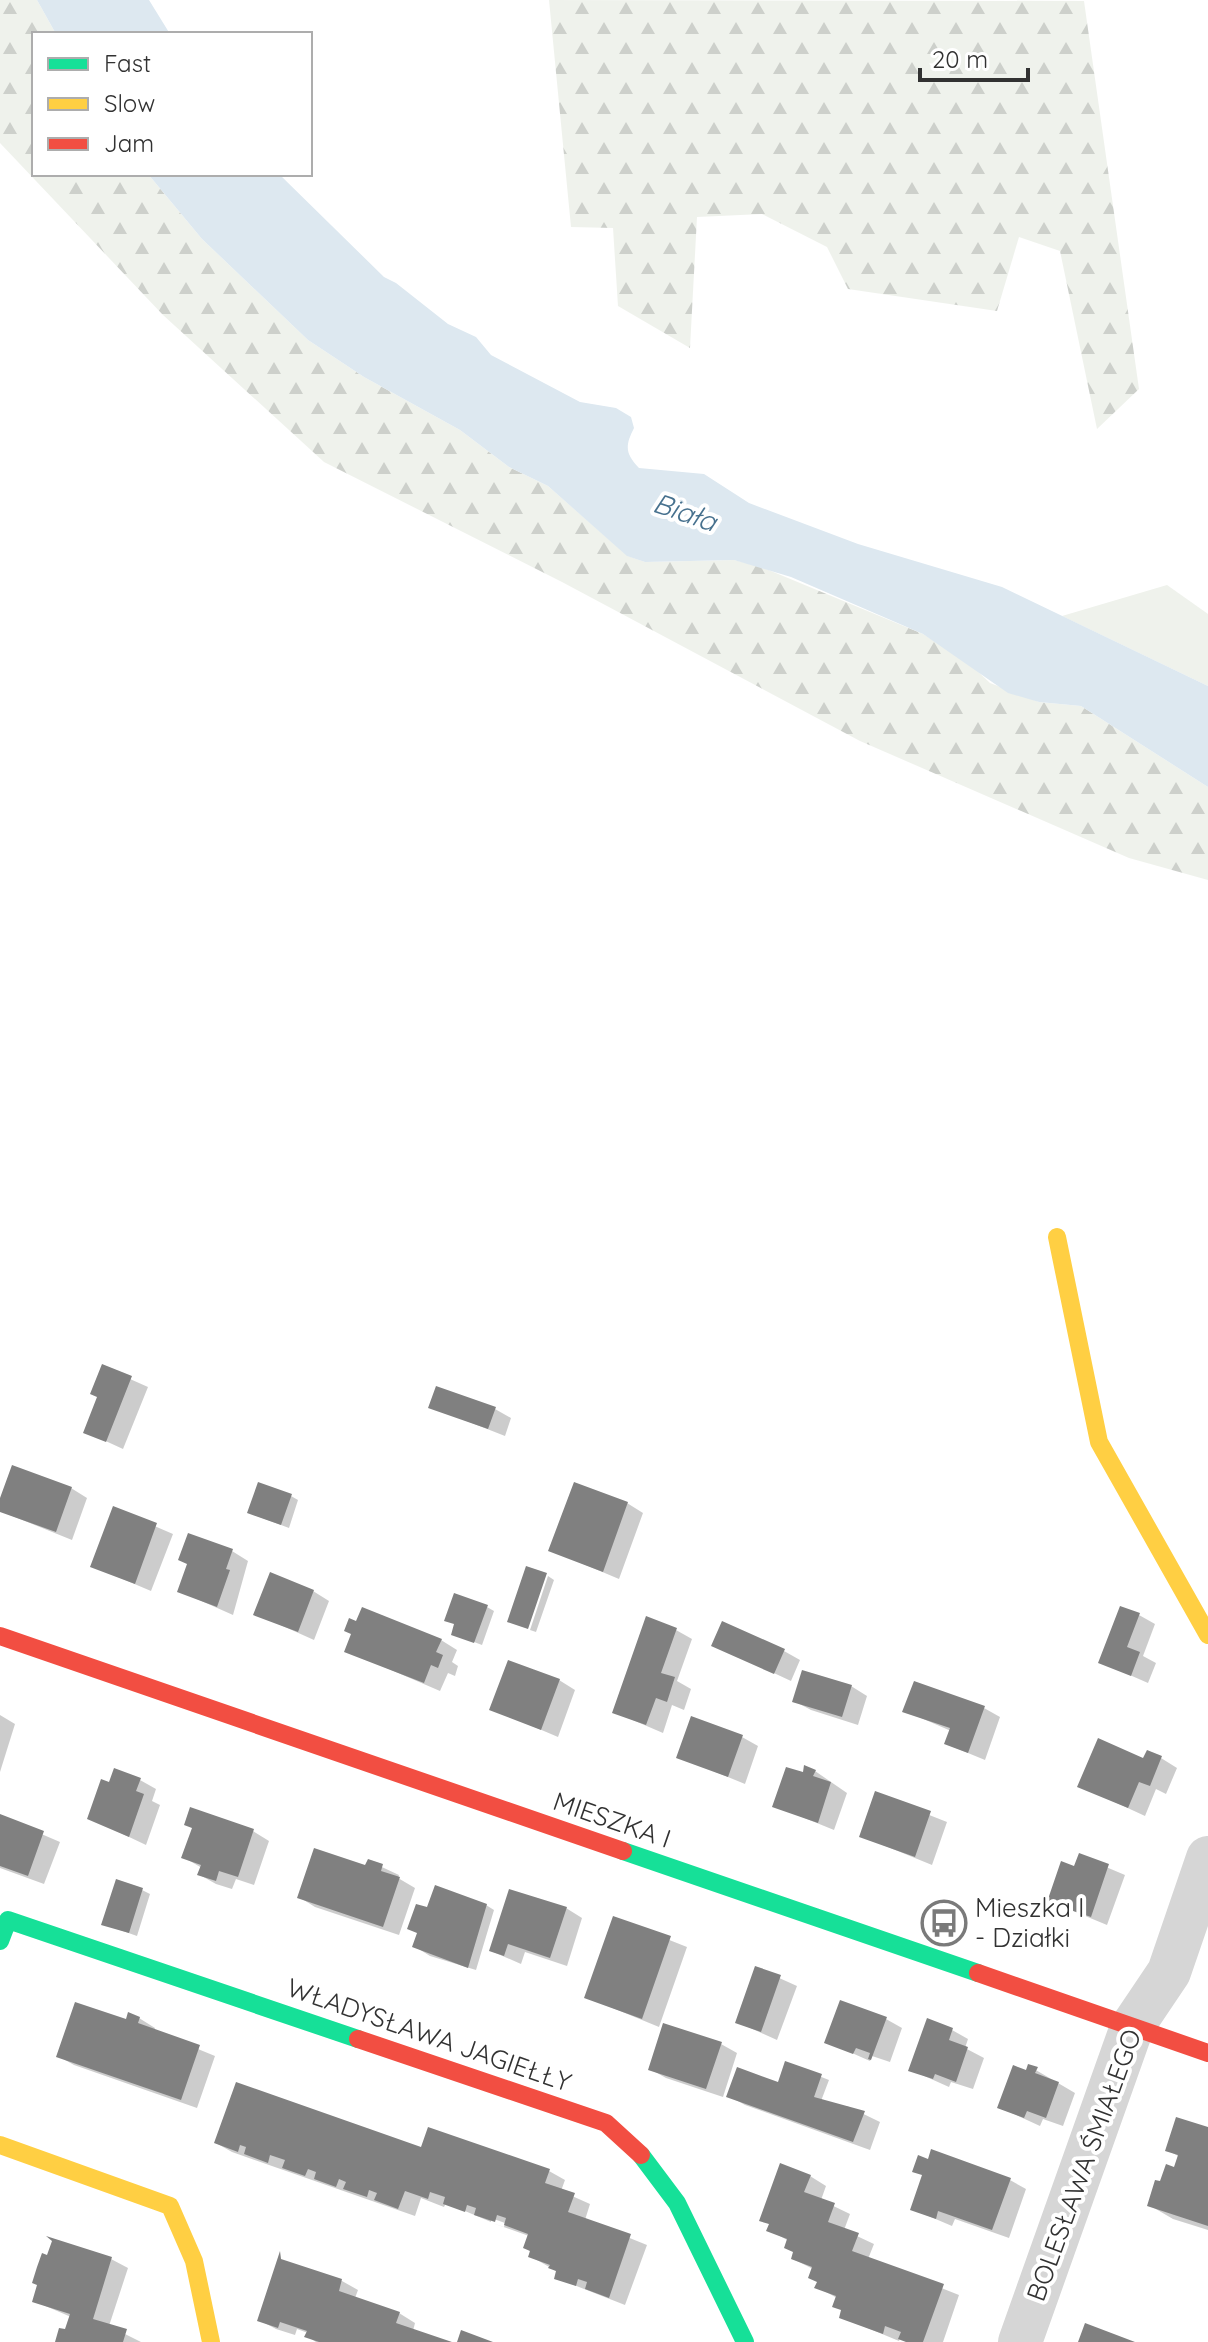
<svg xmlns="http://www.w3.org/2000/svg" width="1208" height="2342" font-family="Quicksand,sans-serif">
<defs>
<pattern id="forest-firs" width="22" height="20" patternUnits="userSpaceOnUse" patternTransform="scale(2)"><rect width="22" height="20" fill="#eff2ec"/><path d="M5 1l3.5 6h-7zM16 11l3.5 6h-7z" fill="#cdd0cb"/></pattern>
</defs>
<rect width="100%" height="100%" fill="#fff"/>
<path fill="#eff2ec" d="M 1167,585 L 1208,614 L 1208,686 L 1062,616 Z"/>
<path fill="url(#forest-firs)" d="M 0,0 L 37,0 L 56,34 L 34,34 L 34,174 L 148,174 L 202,239 L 308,340 L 364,377 L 460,430 L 509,467 L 548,486 L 628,556 L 645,562 L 734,560 L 759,566 L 923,634 L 970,664 L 990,683 L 1039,702 L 1081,706 L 1208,787 L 1208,880 L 1129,858 L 860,741 L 562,582 L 324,462 L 163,315 L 0,143 Z
M 549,0 L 1084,1 L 1139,389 L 1097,429 L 1060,251 L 1019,237 L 997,311 L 848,289 L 827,247 L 762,214 L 697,217 L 690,348 L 618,306 L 613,228 L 571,227 Z"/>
<path fill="#dde8f0" d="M 37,0 L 149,0 L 170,34 L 56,34 Z
M 148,174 L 279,174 L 384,277 L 396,283 L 448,324 L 476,337 L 491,355 L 580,402 L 616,408 L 631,417 L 634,428 C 625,446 625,453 639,468 L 704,474 L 749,503 L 858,544 L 1002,587 L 1208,686 L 1208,787 L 1081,706 L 1039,702 L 1008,693 L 923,634 L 791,577 L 734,560 L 645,562 L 627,556 L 548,486 L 509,467 L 460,430 L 364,377 L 308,340 L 202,239 Z"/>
<path fill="#0003" d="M 103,1367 L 148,1387 L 123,1449 L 86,1432 L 99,1397 Z
M 431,1407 L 495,1409 L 511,1418 L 505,1436 Z
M 71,1488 L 87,1498 L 72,1540 L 0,1511 L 0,1504 Z
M 291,1496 L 298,1500 L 289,1528 L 257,1516 Z
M 627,1503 L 643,1513 L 619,1579 L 550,1550 Z
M 115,1509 L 173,1534 L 151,1591 L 92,1566 Z
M 232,1551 L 248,1561 L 233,1615 L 179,1591 Z
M 548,1576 L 554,1580 L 536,1632 L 530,1630 Z
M 313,1591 L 329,1601 L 314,1640 L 256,1614 Z
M 487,1607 L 494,1611 L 482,1645 L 453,1634 L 456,1625 Z
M 1139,1615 L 1155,1624 L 1143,1656 L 1156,1663 L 1148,1683 L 1100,1662 Z
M 676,1630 L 692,1639 L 677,1681 L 691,1689 L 684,1710 L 672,1705 L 663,1733 L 614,1712 Z
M 441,1640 L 457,1650 L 452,1662 L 458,1666 L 455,1676 L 448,1673 L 440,1691 L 347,1651 Z
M 713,1645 L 784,1651 L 800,1660 L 791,1681 Z
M 559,1680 L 575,1690 L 558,1737 L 492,1709 Z
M 851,1686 L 867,1696 L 858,1725 L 811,1710 L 794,1701 Z
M 984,1708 L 1000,1717 L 985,1760 L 946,1744 L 951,1731 L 905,1711 Z
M 0,1715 L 15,1724 L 0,1772 Z
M 742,1737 L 758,1746 L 745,1784 L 679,1757 Z
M 1161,1758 L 1177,1768 L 1166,1794 L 1156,1789 L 1145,1816 L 1080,1786 L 1144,1760 Z
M 815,1771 L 847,1793 L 834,1830 L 775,1806 L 804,1775 Z
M 140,1780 L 156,1789 L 152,1801 L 160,1805 L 146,1845 L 89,1818 L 110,1784 Z
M 876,1794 L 947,1822 L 932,1865 L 861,1836 Z
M 2,1817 L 60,1842 L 44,1884 L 0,1868 Z
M 253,1831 L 269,1841 L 254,1885 L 236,1879 L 232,1889 L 216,1884 L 200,1875 L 202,1868 L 183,1857 Z
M 1080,1856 L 1125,1875 L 1107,1925 L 1049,1901 L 1076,1868 Z
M 369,1861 L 399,1875 L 398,1878 L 415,1888 L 399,1935 L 315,1907 L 299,1897 L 366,1868 Z
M 142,1890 L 150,1894 L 137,1936 L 103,1924 Z
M 486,1905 L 494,1910 L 476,1970 L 430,1956 L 414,1946 L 428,1910 Z
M 566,1908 L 582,1918 L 567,1966 L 525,1952 L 521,1964 L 491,1951 Z
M 614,1918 L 687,1947 L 659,2027 L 586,1997 Z
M 757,1968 L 797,1986 L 777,2040 L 737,2022 Z
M 139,2018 L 155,2028 L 154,2031 L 215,2056 L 197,2108 L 74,2065 L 58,2056 Z
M 886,2019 L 902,2028 L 890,2062 L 872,2056 L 870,2061 L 827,2042 Z
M 952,2030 L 968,2039 L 965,2048 L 984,2058 L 973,2089 L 951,2082 L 949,2087 L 911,2070 Z
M 721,2044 L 737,2053 L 723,2097 L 666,2078 L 650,2069 Z
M 786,2063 L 829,2080 L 821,2101 L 845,2110 L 847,2106 L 880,2122 L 870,2150 L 745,2105 L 729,2096 L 791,2090 Z
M 1029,2066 L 1075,2093 L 1063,2126 L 1043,2119 L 1040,2126 L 999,2107 Z
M 1208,2129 L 1208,2230 L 1173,2219 L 1149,2205 L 1161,2184 L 1176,2170 L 1180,2157 L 1167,2150 Z
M 216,2143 L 422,2150 L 549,2171 L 565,2180 L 561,2191 L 590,2204 L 585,2220 L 647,2245 L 625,2305 L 556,2278 L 558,2272 L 530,2256 L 529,2236 L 492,2223 L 504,2227 L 505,2223 L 491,2218 L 491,2222 L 446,2203 L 444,2207 L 421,2198 L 415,2216 L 232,2152 Z
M 810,2176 L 826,2186 L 821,2200 L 850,2214 L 844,2230 L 874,2244 L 868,2259 L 959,2295 L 943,2342 L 907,2342 L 900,2338 L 899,2341 L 841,2317 L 843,2311 L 837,2298 L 817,2287 L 819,2282 L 813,2269 L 793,2259 L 795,2252 L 789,2241 L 769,2230 L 771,2225 L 762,2220 Z
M 1010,2180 L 1026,2189 L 1009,2238 L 955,2219 L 952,2226 L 912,2209 Z
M 54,2241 L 111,2259 L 128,2268 L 109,2326 L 141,2342 L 57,2342 L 67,2332 L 71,2317 L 34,2301 Z
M 279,2260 L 342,2281 L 358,2290 L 355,2298 L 399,2313 L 415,2323 L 413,2331 L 447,2342 L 316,2342 L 307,2336 L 308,2333 L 297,2329 L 295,2335 L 276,2329 L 259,2320 Z"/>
<path fill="#808080" d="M 102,1364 L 132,1376 L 106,1442 L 83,1433 L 97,1397 L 90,1394 Z
M 436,1386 L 496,1407 L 488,1429 L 428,1408 Z
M 12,1465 L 72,1487 L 56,1532 L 0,1512 L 0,1498 Z
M 258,1482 L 292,1494 L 281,1525 L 247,1513 Z
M 574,1482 L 628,1502 L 603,1572 L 548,1551 Z
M 113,1506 L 157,1523 L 135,1584 L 90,1567 Z
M 188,1533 L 233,1549 L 226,1569 L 230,1570 L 217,1607 L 177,1592 L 187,1564 L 178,1560 Z
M 526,1566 L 547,1573 L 528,1629 L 507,1622 Z
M 270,1572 L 314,1590 L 298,1632 L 253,1615 Z
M 454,1593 L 488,1605 L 474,1643 L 451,1635 L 454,1624 L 444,1621 Z
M 1120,1606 L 1140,1613 L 1127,1647 L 1140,1652 L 1131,1676 L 1098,1663 Z
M 362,1607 L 442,1639 L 436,1652 L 443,1655 L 438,1668 L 431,1665 L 424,1683 L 344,1652 L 351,1634 L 344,1631 L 349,1618 L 356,1621 Z
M 646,1616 L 677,1628 L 661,1673 L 675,1677 L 667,1702 L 656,1698 L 646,1725 L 612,1713 Z
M 722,1621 L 785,1649 L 774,1674 L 711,1646 Z
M 508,1660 L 560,1679 L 541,1730 L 489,1710 Z
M 802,1670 L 852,1685 L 842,1717 L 792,1702 Z
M 914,1681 L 985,1706 L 968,1753 L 944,1744 L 950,1728 L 902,1712 Z
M 691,1716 L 743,1735 L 728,1777 L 676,1758 Z
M 1098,1738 L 1143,1758 L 1147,1750 L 1162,1756 L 1150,1786 L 1139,1782 L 1128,1808 L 1077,1787 Z
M 804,1765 L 816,1770 L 813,1776 L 831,1782 L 818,1823 L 772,1807 L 786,1767 L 803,1772 Z
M 114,1768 L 141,1778 L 136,1791 L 144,1794 L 129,1837 L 87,1819 L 101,1779 L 109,1782 Z
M 875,1791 L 931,1811 L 915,1857 L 859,1837 Z
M 190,1807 L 254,1829 L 238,1877 L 219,1871 L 216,1881 L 197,1875 L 201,1865 L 181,1858 L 192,1828 L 184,1825 Z
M 0,1814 L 44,1831 L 28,1876 L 0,1866 Z
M 314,1848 L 365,1865 L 368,1859 L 383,1864 L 381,1871 L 400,1877 L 383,1927 L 297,1898 Z
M 1079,1853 L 1109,1864 L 1091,1917 L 1047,1902 L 1061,1861 L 1074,1866 Z
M 116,1879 L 143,1888 L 129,1933 L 101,1925 Z
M 435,1885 L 487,1904 L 468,1968 L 412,1947 L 417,1933 L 407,1929 L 416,1904 L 427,1907 Z
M 509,1889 L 567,1907 L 550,1958 L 508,1944 L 504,1956 L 489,1951 Z
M 613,1916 L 671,1936 L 642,2019 L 584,1998 Z
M 755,1966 L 781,1975 L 761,2032 L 735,2023 Z
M 840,2000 L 887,2017 L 871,2060 L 868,2059 L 870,2053 L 856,2048 L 853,2054 L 824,2043 Z
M 75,2002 L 126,2019 L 128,2012 L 140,2017 L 138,2023 L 200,2045 L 181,2100 L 56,2057 Z
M 927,2018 L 953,2028 L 949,2040 L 968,2047 L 956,2082 L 935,2074 L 933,2079 L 908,2071 Z
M 663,2023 L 722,2042 L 706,2089 L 648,2070 Z
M 785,2061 L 822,2074 L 814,2097 L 865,2111 L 853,2142 L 726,2097 L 737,2067 L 778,2082 Z
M 1028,2064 L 1038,2067 L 1035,2073 L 1059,2082 L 1046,2118 L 1027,2111 L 1024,2118 L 997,2108 L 1013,2065 L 1026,2070 Z
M 236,2082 L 421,2147 L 428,2127 L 550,2169 L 545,2183 L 575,2193 L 568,2212 L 631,2234 L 609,2298 L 585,2289 L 587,2282 L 578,2279 L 576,2286 L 554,2279 L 556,2271 L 548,2268 L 550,2265 L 528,2257 L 530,2251 L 523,2248 L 528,2234 L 504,2225 L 506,2218 L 497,2215 L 495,2222 L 474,2215 L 476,2208 L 467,2205 L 465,2212 L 443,2204 L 445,2197 L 430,2192 L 428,2199 L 405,2191 L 398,2209 L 374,2200 L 377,2193 L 369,2190 L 367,2197 L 343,2189 L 346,2182 L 339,2179 L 336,2187 L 314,2179 L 316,2172 L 308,2169 L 305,2176 L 282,2168 L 285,2160 L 270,2155 L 268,2163 L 244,2154 L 246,2147 L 240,2145 L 238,2152 L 214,2143 Z
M 1176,2117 L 1208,2127 L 1208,2226 L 1147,2206 L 1155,2180 L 1160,2181 L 1166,2164 L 1174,2167 L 1178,2155 L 1165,2151 Z
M 931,2149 L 1011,2178 L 992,2230 L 938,2211 L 936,2219 L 910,2210 L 922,2175 L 912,2172 L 918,2155 L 928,2159 Z
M 780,2163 L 811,2175 L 804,2192 L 835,2203 L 828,2222 L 859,2233 L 852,2251 L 944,2284 L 923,2342 L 906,2342 L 898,2339 L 901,2332 L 885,2326 L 883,2334 L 839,2318 L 841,2310 L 832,2307 L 836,2296 L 814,2288 L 817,2282 L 808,2278 L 812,2267 L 791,2259 L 793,2252 L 784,2248 L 787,2239 L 766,2231 L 769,2224 L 759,2221 Z
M 46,2236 L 112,2257 L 93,2319 L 127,2329 L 123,2342 L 55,2342 L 59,2328 L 65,2329 L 70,2314 L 32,2302 L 37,2285 L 32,2283 L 37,2267 L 42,2253 L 47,2255 L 52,2241 Z
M 280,2251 L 281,2259 L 342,2279 L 339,2291 L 400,2312 L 396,2323 L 452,2342 L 319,2342 L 304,2337 L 307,2331 L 280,2322 L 278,2328 L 257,2321 Z
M 1085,2323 L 1135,2342 L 1078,2342 Z
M 461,2330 L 493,2342 L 457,2342 Z"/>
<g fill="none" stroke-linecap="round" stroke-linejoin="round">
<path stroke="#d6d6d6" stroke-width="44" d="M 1020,2342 L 1132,2027 L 1169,1972 L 1208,1858"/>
<path stroke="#16e098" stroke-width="18" d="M 623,1851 L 978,1973
M 0,1941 L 8,1920 L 358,2039
M 641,2155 L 677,2203 L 745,2342"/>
<path stroke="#ffcf43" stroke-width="18" d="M 1057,1237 L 1099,1442 L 1208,1635
M 0,2145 L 170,2206 L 194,2261 L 211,2342"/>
<path stroke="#f24e42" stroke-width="18" d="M 0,1636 L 623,1851
M 978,1973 L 1208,2053
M 358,2039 L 606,2123 L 641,2155"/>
</g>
<defs>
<g id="bus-ring" transform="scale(2.3)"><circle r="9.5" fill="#fff" stroke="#7a7a7a" stroke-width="1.5"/><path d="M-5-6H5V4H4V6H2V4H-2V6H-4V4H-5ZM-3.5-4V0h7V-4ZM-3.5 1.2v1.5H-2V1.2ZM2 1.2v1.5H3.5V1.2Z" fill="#7a7a7a"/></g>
</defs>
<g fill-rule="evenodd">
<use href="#bus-ring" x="944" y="1923"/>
</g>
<g text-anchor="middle" stroke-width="8" stroke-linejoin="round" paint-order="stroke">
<g font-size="26" fill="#323232" stroke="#fff">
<text transform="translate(612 1820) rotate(19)" y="9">MIESZKA I</text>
<text transform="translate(429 2035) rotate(19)" y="9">WŁADYSŁAWA JAGIEŁŁY</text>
<text transform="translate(1084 2165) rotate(-70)" y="9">BOLESŁAWA ŚMIAŁEGO</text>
</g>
<g font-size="26" fill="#323232" stroke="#fff" text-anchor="start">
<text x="975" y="1917">Mieszka I<tspan x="975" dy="30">- Działki</tspan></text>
</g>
<g font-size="28" font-style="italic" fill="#47718e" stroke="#fff">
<text transform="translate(685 512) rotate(19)" y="10">Biała</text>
</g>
</g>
<rect x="32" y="32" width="280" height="144" fill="#ffffff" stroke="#adadad" stroke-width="2"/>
<rect x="48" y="58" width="40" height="12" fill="#16e098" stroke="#adadad" stroke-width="2"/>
<text x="104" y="72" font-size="24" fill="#323232">Fast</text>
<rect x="48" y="98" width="40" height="12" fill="#ffcf43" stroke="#adadad" stroke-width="2"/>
<text x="104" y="112" font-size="24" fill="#323232">Slow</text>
<rect x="48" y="138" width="40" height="12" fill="#f24e42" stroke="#adadad" stroke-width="2"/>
<text x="104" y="152" font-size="24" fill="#323232">Jam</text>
<path d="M920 68v12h108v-12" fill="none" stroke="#323232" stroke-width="4"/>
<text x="932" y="68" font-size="24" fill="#323232" stroke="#ffffff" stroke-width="6" paint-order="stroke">20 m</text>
</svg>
